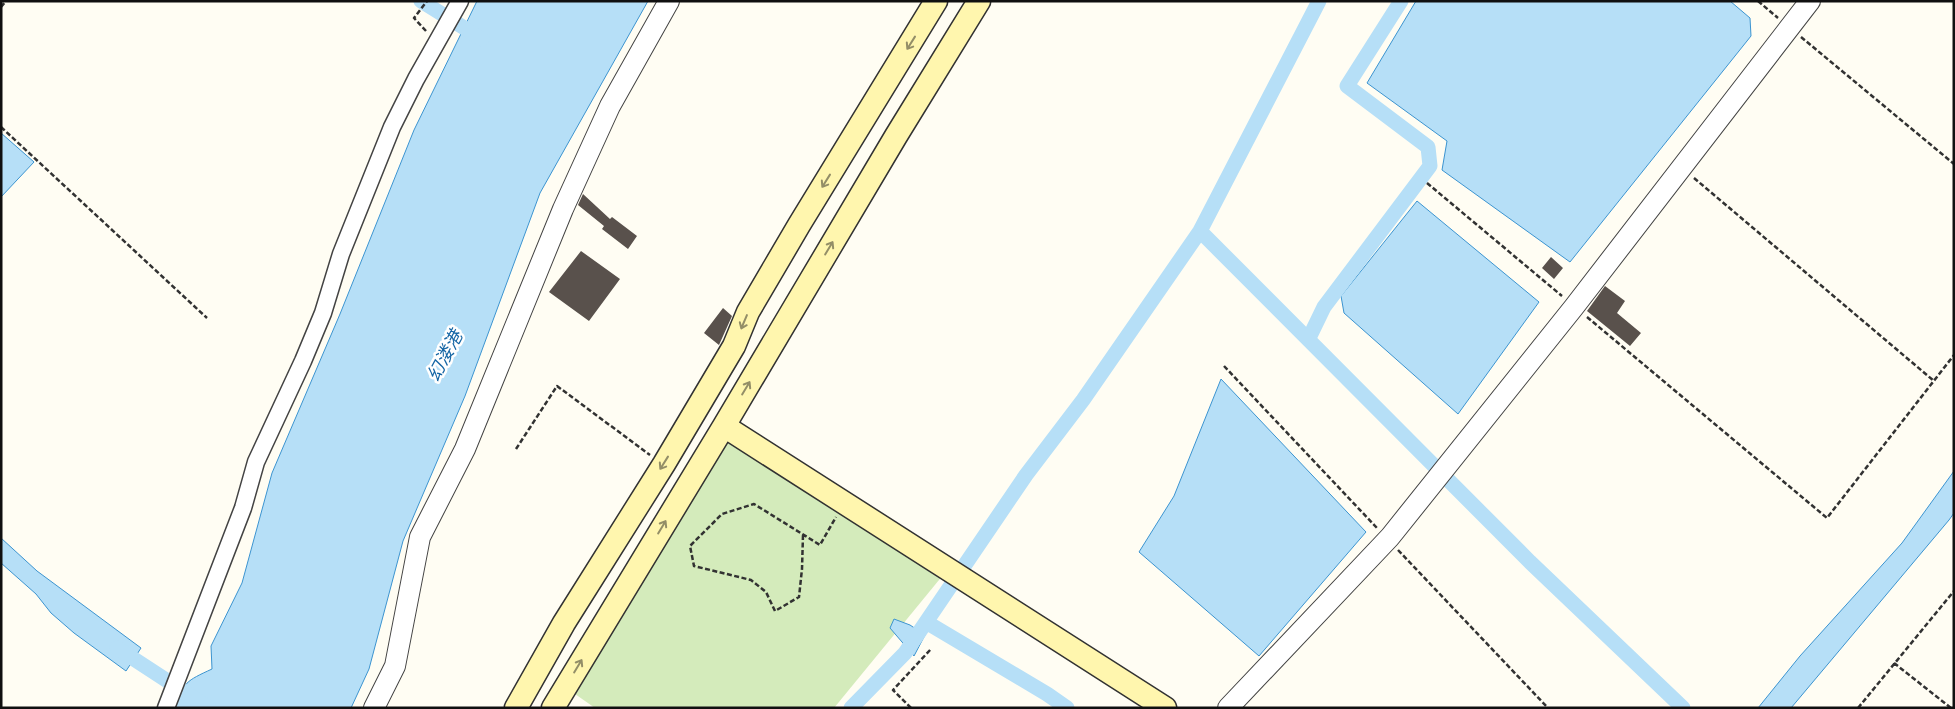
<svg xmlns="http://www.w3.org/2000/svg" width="1955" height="709" font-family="Literata,'Noto Sans SC',serif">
<rect width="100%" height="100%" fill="#fffdf3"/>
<path fill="#d4ebbb" d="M 724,426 L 948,569 L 834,708 L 595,708 L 565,687 Z"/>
<path fill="#b6dff7" stroke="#3c94d0" d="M 477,1 L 648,1 L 540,193 L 465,396 L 403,541 L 369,669 L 351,708 L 173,708 C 184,682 186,681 212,669 L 211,646 L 242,583 L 272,473 L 340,314 L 414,130 Z
M 1416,1 L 1730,1 L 1750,18 L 1751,36 L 1570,262 L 1442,170 L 1447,141 L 1367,83 Z
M 1,133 L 34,162 L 1,197 Z
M 1417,201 L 1539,302 L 1458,414 L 1344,313 L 1341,296 Z
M 1221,379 L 1366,532 L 1259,656 L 1139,552 L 1174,496 Z
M 1954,471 L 1954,513 L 1949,520 L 1791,708 L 1758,708 L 1800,656 L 1902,543 Z
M 1,538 L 37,571 L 141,648 L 126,671 L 74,633 L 51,613 L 36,594 L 1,563 Z
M 894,619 L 910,625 L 925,635 L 914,656 L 890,628 Z"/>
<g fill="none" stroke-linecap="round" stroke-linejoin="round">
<path stroke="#b6dff7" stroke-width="15" d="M 421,1 L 482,39
M 1200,231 L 1530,562 L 1683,708
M 1309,338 L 1324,307 L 1430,166 L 1428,147 L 1347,86 L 1401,1
M 926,622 L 1047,694 L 1067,708
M 117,648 L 209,708
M 851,708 L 905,653 L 1026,475 L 1083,400 L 1200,231 L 1319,1"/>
</g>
<path fill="#59514c" d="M 583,194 L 610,219 L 612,217 L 637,236 L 628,249 L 602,229 L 604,226 L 578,205 Z
M 581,251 L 620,279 L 589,321 L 549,292 Z
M 1551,257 L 1563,268 L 1554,279 L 1542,268 Z
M 1605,286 L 1625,301 L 1617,313 L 1641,333 L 1630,346 L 1587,311 Z
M 723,308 L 732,316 L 719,345 L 704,333 Z"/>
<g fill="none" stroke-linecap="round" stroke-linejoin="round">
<g stroke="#434343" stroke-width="19">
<path id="minor" d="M 166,708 L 243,508 L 256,462 L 303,361 L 323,313 L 341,254 L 392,127 L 416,79 L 460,1"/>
</g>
<g stroke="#434343" stroke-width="22">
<path id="tertiary" d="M 374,708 L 395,666 L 420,537 L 465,449 L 563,209 L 610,106 L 669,1
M 1228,708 L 1390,537 L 1574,307 L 1810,1"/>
</g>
<g stroke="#323232" stroke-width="25">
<path id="secondary" d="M 724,426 L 1165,708
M 516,708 L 564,623 L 664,464 L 734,346 L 748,312 L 799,225 L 936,1
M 553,708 L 724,426 L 896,136 L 979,1"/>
</g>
<path stroke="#323232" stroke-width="2.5" stroke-dasharray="5 2.5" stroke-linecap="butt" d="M 1758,1 L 1778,18
M 1,7 L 6,1
M 426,31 L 414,18 L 427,1
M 1801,37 L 1954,164
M 1,127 L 207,318
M 1694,178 L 1934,381
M 1427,183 L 1562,296
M 1587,317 L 1827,518 L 1954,355
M 1224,366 L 1377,528
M 516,449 L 557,386 L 650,455
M 803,535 L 802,569 L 799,597 L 775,611 L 766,592 L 751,580 L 694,566 L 690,546 L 722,514 L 754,504 L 820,545 L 836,517
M 1398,550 L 1548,708
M 1894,663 L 1951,708
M 911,708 L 893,690 L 931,649
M 1858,708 L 1954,591"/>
<use href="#minor" stroke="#fff" stroke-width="16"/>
<use href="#tertiary" stroke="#fff" stroke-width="20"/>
<use href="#secondary" stroke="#fff6ae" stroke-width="22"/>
</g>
<defs><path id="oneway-shaft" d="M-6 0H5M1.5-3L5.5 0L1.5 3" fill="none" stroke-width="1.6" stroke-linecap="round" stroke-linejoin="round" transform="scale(1.25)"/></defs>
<g stroke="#938e67">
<use href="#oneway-shaft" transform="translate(911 43) rotate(122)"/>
<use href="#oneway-shaft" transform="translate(826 181) rotate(122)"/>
<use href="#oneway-shaft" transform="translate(829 248) rotate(-59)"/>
<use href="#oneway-shaft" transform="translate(744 322) rotate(113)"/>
<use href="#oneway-shaft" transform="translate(746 388) rotate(-59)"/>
<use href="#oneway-shaft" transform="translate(664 463) rotate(122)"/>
<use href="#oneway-shaft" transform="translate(662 527) rotate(-59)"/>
<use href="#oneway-shaft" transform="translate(578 666) rotate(-59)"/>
</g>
<g text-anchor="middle" stroke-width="5" stroke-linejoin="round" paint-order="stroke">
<g font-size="18" font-style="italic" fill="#1566a5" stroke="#fff">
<text transform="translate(445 356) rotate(-62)" y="6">幻溇港</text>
</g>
</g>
<rect width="1955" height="709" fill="none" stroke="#101010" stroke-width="5"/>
</svg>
